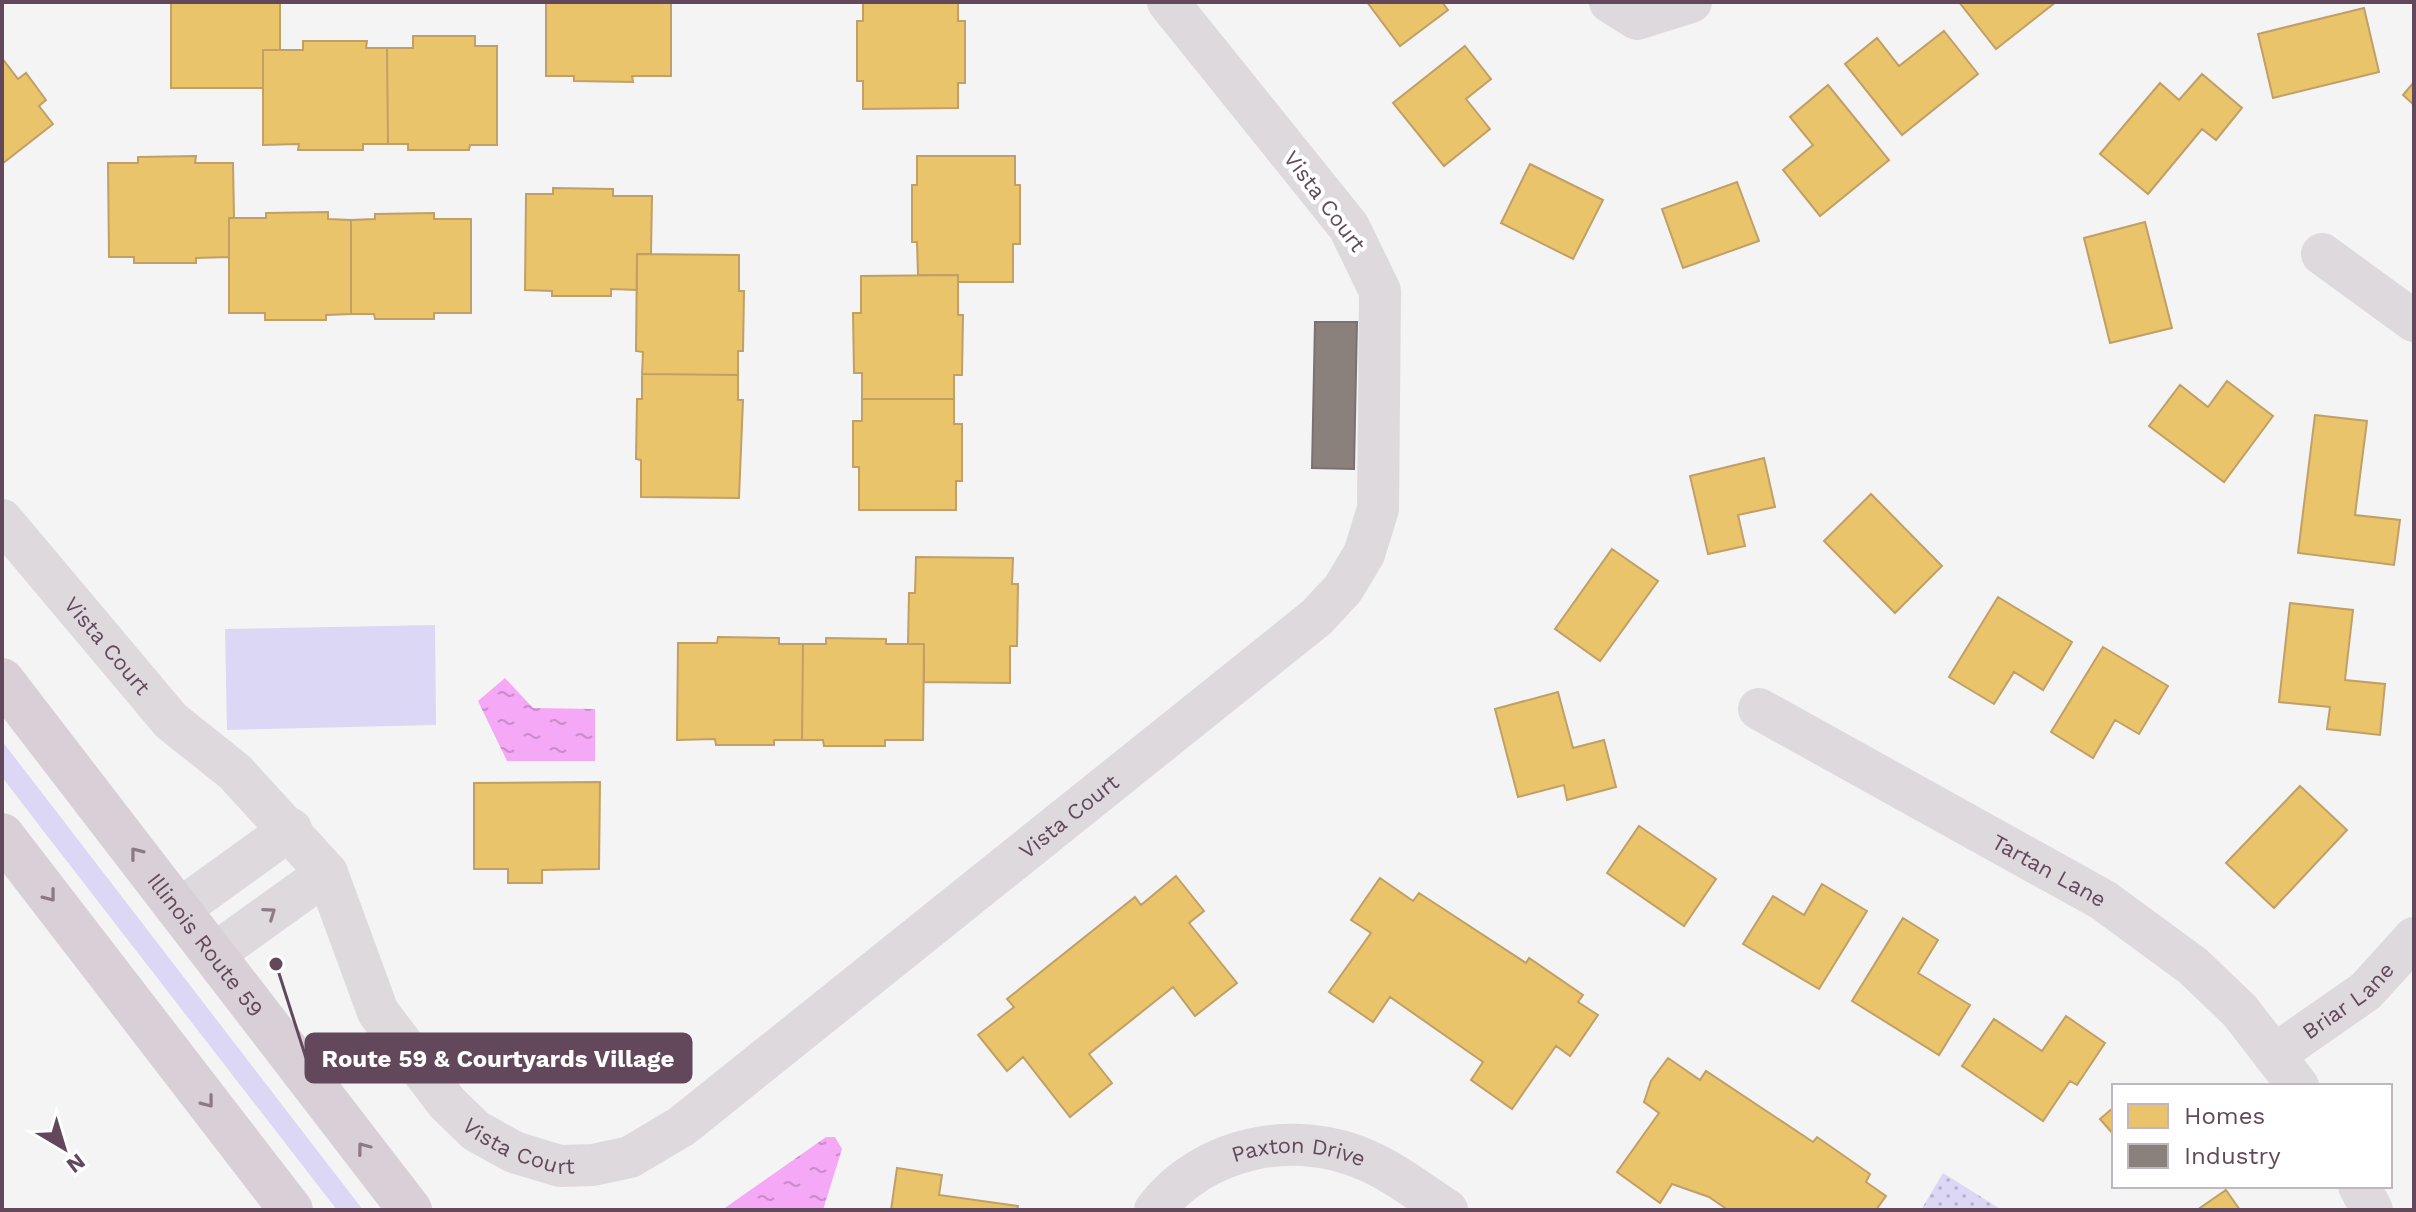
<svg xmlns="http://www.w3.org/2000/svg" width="2416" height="1212" font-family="'Work Sans',sans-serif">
<defs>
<pattern id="park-dots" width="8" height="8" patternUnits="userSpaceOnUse" patternTransform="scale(2)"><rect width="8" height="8" fill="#dcd7f5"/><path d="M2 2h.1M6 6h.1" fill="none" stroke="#b6b0ca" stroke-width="1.8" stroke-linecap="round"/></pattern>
<pattern id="water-ripples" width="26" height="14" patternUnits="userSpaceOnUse" patternTransform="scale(2)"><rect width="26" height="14" fill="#f4a8f5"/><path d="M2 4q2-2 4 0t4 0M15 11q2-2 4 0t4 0" fill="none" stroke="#c98bca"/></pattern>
</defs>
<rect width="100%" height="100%" fill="#f4f4f4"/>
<path fill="#dcd7f5" d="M 435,625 L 436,725 L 227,730 L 225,629 Z
M 2,741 L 363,1210 L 337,1210 L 45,833 L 2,777 Z"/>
<path fill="url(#park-dots)" d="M 1943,1173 L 2002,1210 L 1921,1210 Z"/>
<path fill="url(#water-ripples)" d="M 505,678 L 533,708 L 595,709 L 595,761 L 507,761 L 478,701 Z
M 826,1137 L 835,1137 L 842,1149 L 823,1210 L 722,1210 Z"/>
<path fill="#e9c46a" stroke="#c19f66" stroke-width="2" d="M 171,2 L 280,2 L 280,50 L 263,50 L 263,88 L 171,88 Z
M 546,2 L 671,2 L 671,76 L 632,76 L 633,82 L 574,81 L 574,76 L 546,76 Z
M 863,2 L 958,2 L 958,21 L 965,21 L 965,83 L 958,83 L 958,108 L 863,109 L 863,81 L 857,81 L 857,21 L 863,21 Z
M 1367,2 L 1442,2 L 1448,10 L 1400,46 Z
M 1959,2 L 2056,2 L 1996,49 Z
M 2364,8 L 2379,72 L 2273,98 L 2258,34 Z
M 1944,31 L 1978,74 L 1902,135 L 1845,64 L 1877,38 L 1899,66 Z
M 413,36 L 475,36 L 475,46 L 497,46 L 497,145 L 470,145 L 469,150 L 408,150 L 408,144 L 388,144 L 387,48 L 413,48 Z
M 303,41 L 367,41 L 366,48 L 387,48 L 388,144 L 363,144 L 363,150 L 298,150 L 299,144 L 263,145 L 263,50 L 303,50 Z
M 1465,46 L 1491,79 L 1466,99 L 1490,129 L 1444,166 L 1393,103 Z
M 2,58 L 18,79 L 26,73 L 46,100 L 39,106 L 53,124 L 2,164 Z
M 2202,74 L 2242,108 L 2216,140 L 2202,129 L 2148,194 L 2100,154 L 2160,83 L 2179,100 Z
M 2414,82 L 2414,105 L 2403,95 Z
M 1828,85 L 1889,160 L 1820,216 L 1783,170 L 1813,145 L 1790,117 Z
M 196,156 L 195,163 L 233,163 L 234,218 L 229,218 L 229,257 L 196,258 L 196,263 L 134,263 L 134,257 L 109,257 L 108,163 L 138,163 L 138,157 Z
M 917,156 L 1015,156 L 1015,185 L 1020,185 L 1020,244 L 1013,244 L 1013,282 L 958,282 L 958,275 L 918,275 L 917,242 L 912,242 L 912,185 L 917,185 Z
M 1530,164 L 1603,200 L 1573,259 L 1501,223 Z
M 1737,182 L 1759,241 L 1683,268 L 1662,209 Z
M 553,188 L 613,189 L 613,196 L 652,196 L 651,254 L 637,254 L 637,290 L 611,289 L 611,296 L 552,296 L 552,291 L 525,290 L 526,194 L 553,194 Z
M 328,212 L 328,219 L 351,220 L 351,314 L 326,315 L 326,320 L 265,320 L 265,313 L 229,313 L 229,218 L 266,218 L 266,213 Z
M 434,213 L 434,219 L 471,219 L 471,313 L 434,313 L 434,319 L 375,319 L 374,314 L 351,314 L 351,220 L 375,219 L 375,214 Z
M 2145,222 L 2172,328 L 2110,343 L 2084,238 Z
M 637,254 L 739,255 L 739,291 L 744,291 L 743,351 L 738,351 L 738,375 L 642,374 L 643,352 L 636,351 Z
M 958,275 L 958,315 L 963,315 L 962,375 L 954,375 L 954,399 L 862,399 L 862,373 L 854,373 L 853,313 L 861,313 L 861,276 Z
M 642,374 L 738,375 L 738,400 L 743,400 L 739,498 L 641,497 L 641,460 L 636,459 L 637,399 L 642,399 Z
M 2227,381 L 2273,416 L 2224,482 L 2149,426 L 2180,385 L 2208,407 Z
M 862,399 L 954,399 L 954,424 L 962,424 L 962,481 L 956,481 L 956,510 L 859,510 L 859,467 L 853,467 L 853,421 L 862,421 Z
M 2315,415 L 2367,421 L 2355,515 L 2400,520 L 2394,565 L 2298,553 Z
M 1764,458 L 1775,507 L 1738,515 L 1745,546 L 1708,554 L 1690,476 Z
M 1871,494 L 1942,566 L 1895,613 L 1824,541 Z
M 1612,549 L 1658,581 L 1600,661 L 1555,629 Z
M 916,557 L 1013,558 L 1012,584 L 1018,584 L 1017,646 L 1010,646 L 1010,683 L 924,682 L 924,644 L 908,644 L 909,593 L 915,593 Z
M 1998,597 L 2072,642 L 2043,690 L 2014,672 L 1994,704 L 1949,677 Z
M 2290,603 L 2353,610 L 2345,680 L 2385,684 L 2380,735 L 2327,729 L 2330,707 L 2279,702 Z
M 718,637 L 779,638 L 779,644 L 803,644 L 802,740 L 774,740 L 774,745 L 716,745 L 715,739 L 677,740 L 678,643 L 717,643 Z
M 826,638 L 886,639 L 886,644 L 924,644 L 923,740 L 885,740 L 885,746 L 824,746 L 823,740 L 802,740 L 803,644 L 826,644 Z
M 2103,647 L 2168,686 L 2139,734 L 2115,720 L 2093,758 L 2051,732 Z
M 1558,692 L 1573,748 L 1604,740 L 1616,787 L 1567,800 L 1564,785 L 1518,797 L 1495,709 Z
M 600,782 L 599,869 L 542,870 L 542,883 L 508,883 L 508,869 L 474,869 L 474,783 Z
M 2300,786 L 2347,830 L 2274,908 L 2226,863 Z
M 1639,826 L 1716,879 L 1684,926 L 1607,873 Z
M 1176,876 L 1204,911 L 1189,923 L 1237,983 L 1195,1016 L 1173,987 L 1089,1054 L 1112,1083 L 1070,1117 L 1023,1057 L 1007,1071 L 978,1035 L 1014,1007 L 1007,999 L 1135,897 L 1141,905 Z
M 1380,878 L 1413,901 L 1419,893 L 1526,963 L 1529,958 L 1583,995 L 1578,1002 L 1598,1015 L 1570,1056 L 1556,1046 L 1512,1109 L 1471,1080 L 1483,1062 L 1390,997 L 1373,1022 L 1329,992 L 1371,933 L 1351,920 Z
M 1822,884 L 1867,911 L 1819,989 L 1743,944 L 1773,896 L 1804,915 Z
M 1903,918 L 1938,940 L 1918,973 L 1970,1005 L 1939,1055 L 1852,1001 Z
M 2066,1016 L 2105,1043 L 2077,1085 L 2070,1081 L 2043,1121 L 1962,1066 L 1994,1019 L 2042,1051 Z
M 1668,1058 L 1700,1080 L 1706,1071 L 1813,1142 L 1817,1137 L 1870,1174 L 1866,1182 L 1886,1196 L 1876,1210 L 1728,1210 L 1709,1197 L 1672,1184 L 1660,1203 L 1617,1172 L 1659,1113 L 1644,1102 L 1651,1081 Z
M 2114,1107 L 2114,1135 L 2100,1119 Z
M 897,1168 L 942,1175 L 939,1195 L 1018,1206 L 1017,1210 L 891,1210 Z
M 2226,1190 L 2240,1210 L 2197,1210 Z"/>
<path fill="#8a817c" stroke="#7e7072" stroke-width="2" d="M 1315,322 L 1357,322 L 1354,469 L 1312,468 Z"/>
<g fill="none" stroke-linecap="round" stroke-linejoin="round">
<g stroke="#ded9dd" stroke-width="42">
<path d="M 1610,2 L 1637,19 L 1691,2"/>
<path d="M 2322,254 L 2414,321"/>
<path id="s1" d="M 2,520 L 171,721 L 235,772 L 327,873 L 378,1012 L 447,1103 L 476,1131 L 514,1152 L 560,1166 L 593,1165 L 630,1157 L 682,1126 L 1317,617 L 1343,589 L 1364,554 L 1378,509 L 1380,291 L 1349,227 L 1168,2"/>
<path id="s2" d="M 1759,709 L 2103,900 L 2193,966 L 2240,1011 L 2298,1086"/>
<path d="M 180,909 L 291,829"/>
<path d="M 214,954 L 327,873"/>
<path id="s3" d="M 2274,1055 L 2366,991 L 2414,938"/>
<path d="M 2359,1186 L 2372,1210"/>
<path id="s4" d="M 1155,1210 C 1203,1146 1297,1128 1368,1161 C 1396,1173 1422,1194 1447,1210"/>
</g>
<g stroke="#d8d0d6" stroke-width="44">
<path id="s5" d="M 2,680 L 410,1210"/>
<path d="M 2,835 L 291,1210"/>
</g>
</g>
<defs><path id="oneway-chevron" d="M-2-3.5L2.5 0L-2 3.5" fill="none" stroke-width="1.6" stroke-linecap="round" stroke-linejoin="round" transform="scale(2)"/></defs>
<g stroke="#8c7887">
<use href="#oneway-chevron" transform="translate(136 853) rotate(-128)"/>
<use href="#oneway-chevron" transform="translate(50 896) rotate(52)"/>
<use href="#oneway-chevron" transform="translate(208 1102) rotate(52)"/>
<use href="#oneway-chevron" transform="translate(363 1148) rotate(-127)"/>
</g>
<use stroke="#8e7b89" href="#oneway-chevron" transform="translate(270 913) rotate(-35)"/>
<g text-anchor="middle" stroke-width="8" stroke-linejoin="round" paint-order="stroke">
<g font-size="22" fill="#63485c" stroke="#fff">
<text transform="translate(1325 201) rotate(53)" y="8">Vista Court</text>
<text dy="8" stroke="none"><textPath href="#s1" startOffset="164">Vista Court</textPath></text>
<text dy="8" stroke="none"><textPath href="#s1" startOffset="1502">Vista Court</textPath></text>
<text dy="8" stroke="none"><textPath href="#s2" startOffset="332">Tartan Lane</textPath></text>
<text dy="8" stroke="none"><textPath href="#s5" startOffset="334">Illinois Route 59</textPath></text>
<text dy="8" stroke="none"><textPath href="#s3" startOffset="92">Briar Lane</textPath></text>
<text dy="8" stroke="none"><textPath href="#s1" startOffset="830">Vista Court</textPath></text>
<text dy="8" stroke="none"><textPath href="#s4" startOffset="164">Paxton Drive</textPath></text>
</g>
</g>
<path fill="none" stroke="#63485c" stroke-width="3" d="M276 964L306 1058"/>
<circle fill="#63485c" stroke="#fff" stroke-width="3" cx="276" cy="964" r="8"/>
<rect fill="#63485c" stroke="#63485c" stroke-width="3" x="306" y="1034" width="385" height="48" rx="8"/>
<g font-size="24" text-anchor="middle" font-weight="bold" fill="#fff">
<text x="498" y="1067">Route 59 &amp; Courtyards Village</text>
</g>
<rect width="2416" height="1212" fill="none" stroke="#63485c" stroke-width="8"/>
<rect x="2112" y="1084" width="280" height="104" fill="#ffffff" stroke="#c1b6be" stroke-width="2"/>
<rect x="2128" y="1104" width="40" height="24" fill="#e9c46a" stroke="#c1b6be" stroke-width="2"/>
<text x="2184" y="1124" font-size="24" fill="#63485c">Homes</text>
<rect x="2128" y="1144" width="40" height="24" fill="#8a817c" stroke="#c1b6be" stroke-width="2"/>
<text x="2184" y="1164" font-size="24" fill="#63485c">Industry</text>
<g transform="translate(64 1148) rotate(142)" stroke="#ffffff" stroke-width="6" paint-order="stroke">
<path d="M0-6L14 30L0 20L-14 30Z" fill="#63485c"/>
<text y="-12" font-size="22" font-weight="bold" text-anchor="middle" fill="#63485c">N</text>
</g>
</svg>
